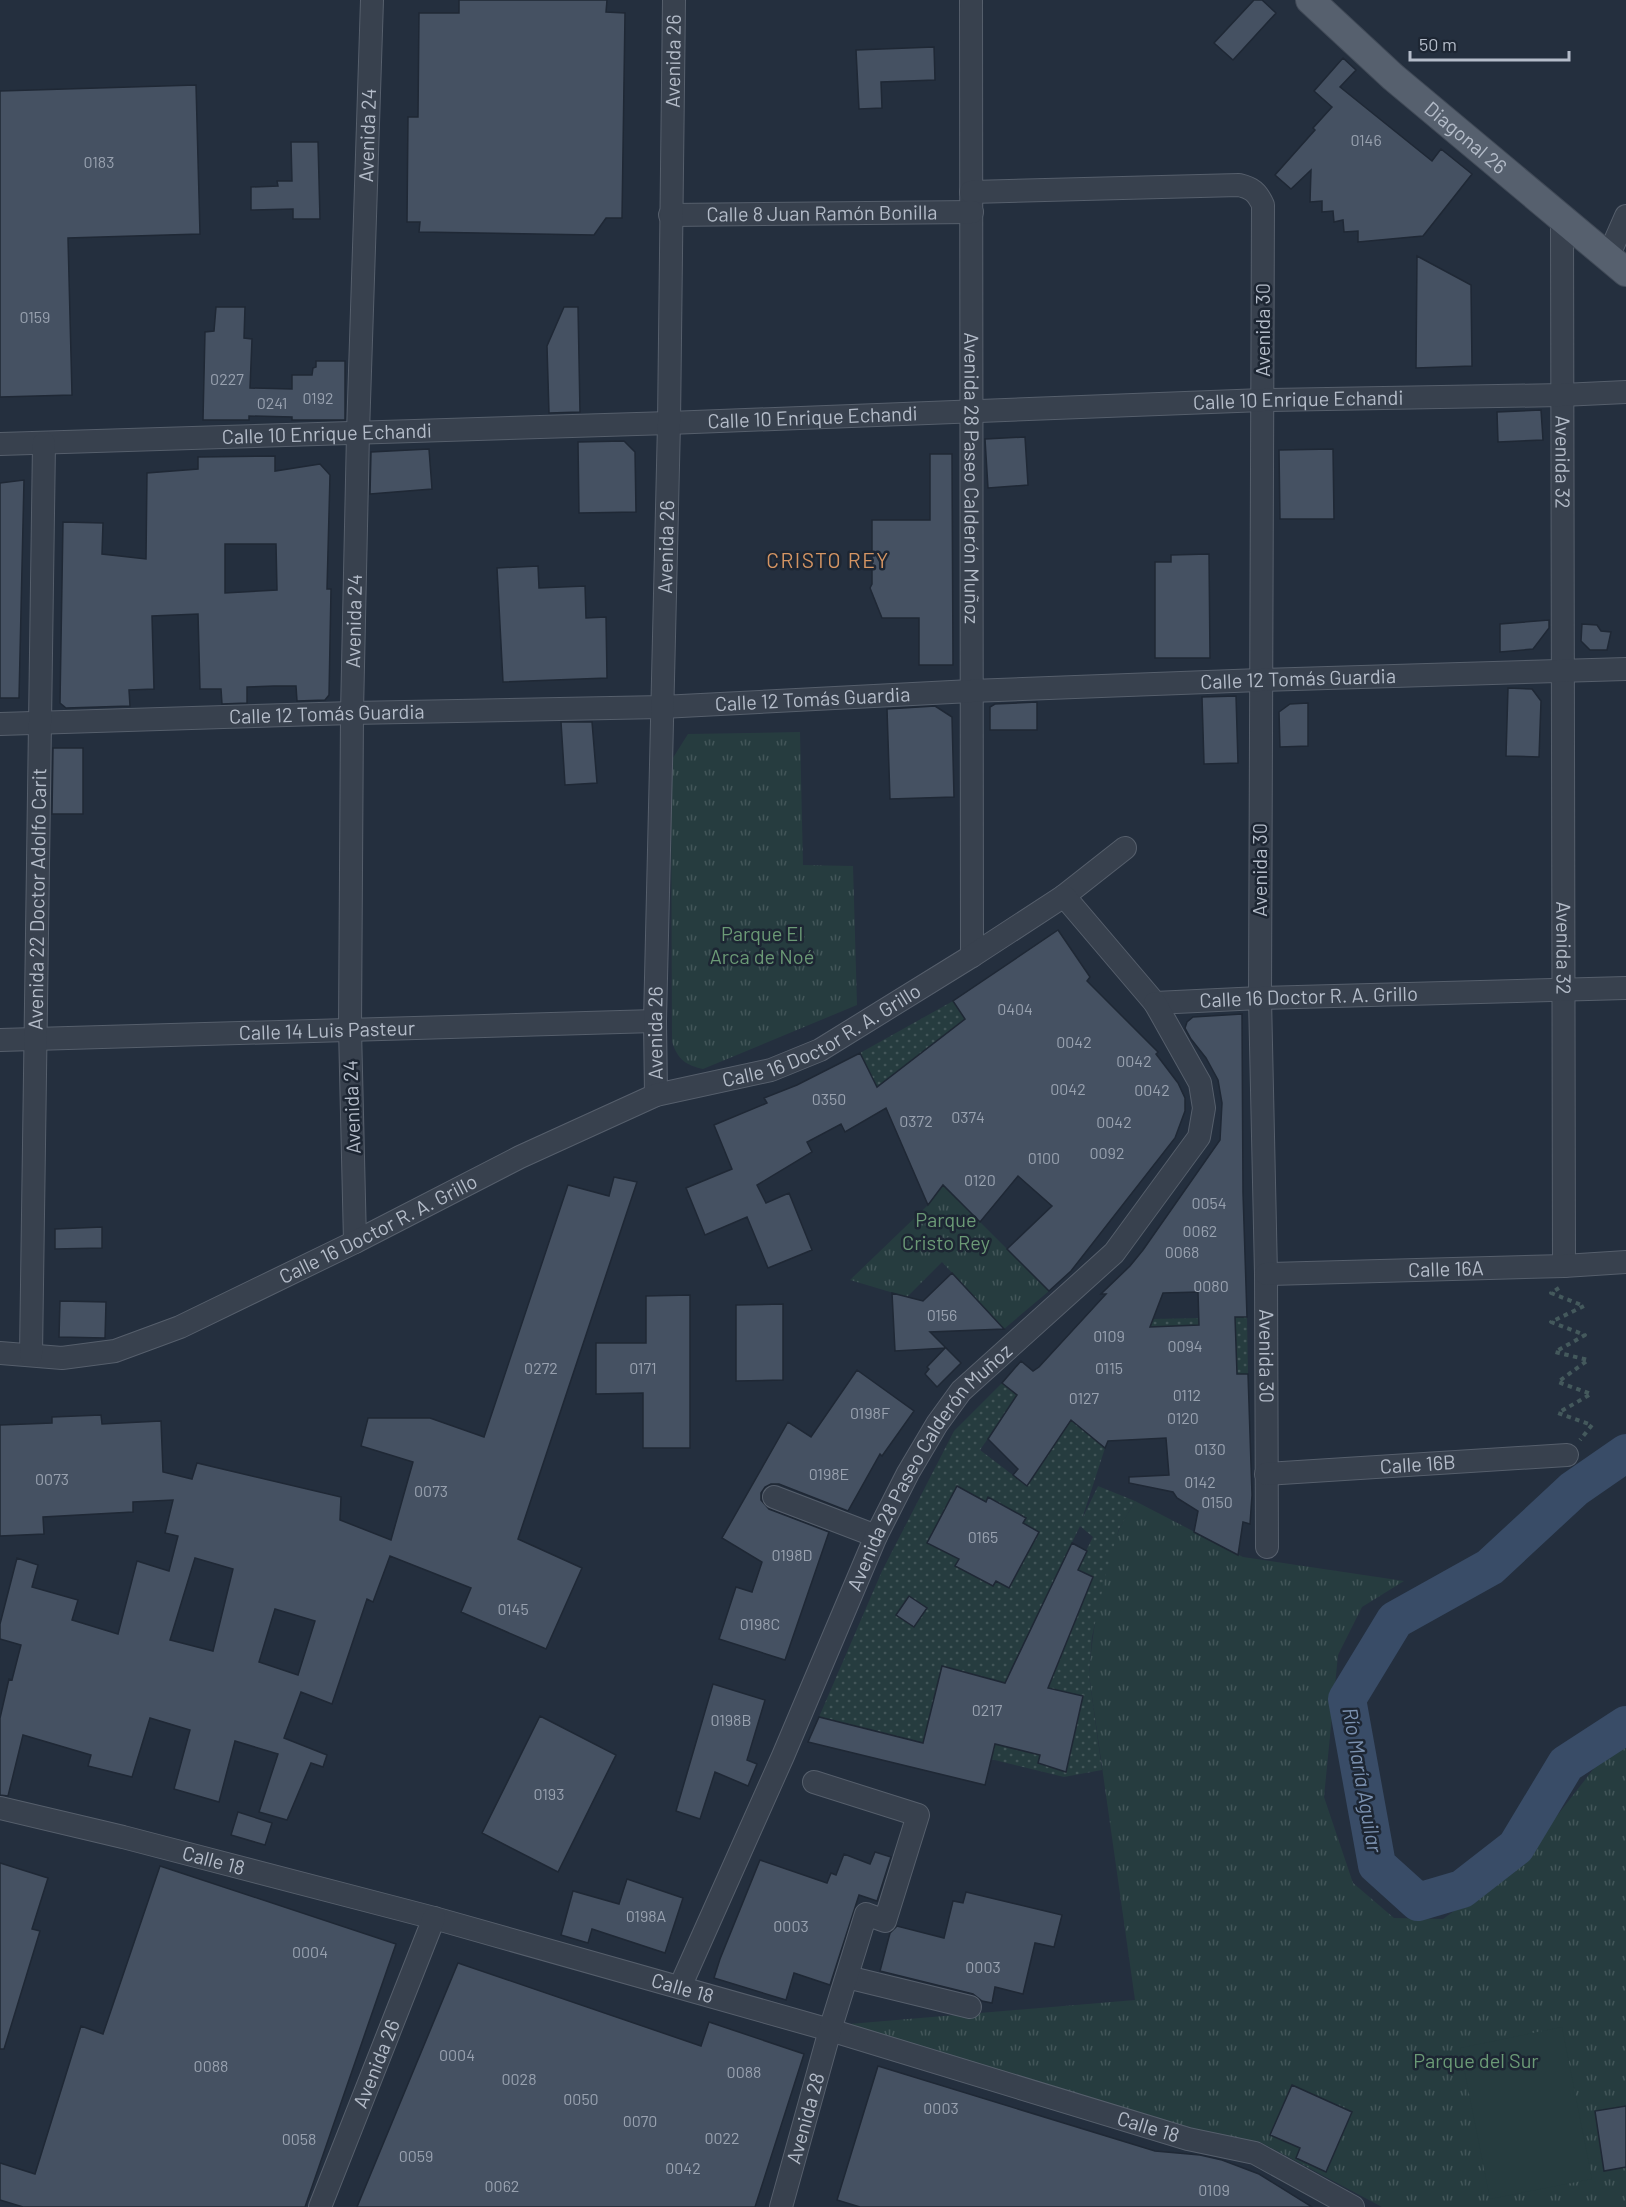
<svg xmlns="http://www.w3.org/2000/svg" width="1626" height="2207" font-family="Barlow,sans-serif">
<defs>
<pattern id="grass-tufts" width="24" height="20" patternUnits="userSpaceOnUse" patternTransform="scale(1.5)"><rect width="24" height="20" fill="#263c3f"/><path d="M3 7l-1-3M5 7V3M7 7l1-3M15 17l-1-3M17 17v-4M19 17l1-3" fill="none" stroke="#435659"/></pattern>
<pattern id="garden-dots" width="8" height="8" patternUnits="userSpaceOnUse" patternTransform="scale(1.5)"><rect width="8" height="8" fill="#263c3f"/><path d="M2 2h.1M6 6h.1" fill="none" stroke="#435659" stroke-width="1.8" stroke-linecap="round"/></pattern>
</defs>
<rect width="100%" height="100%" fill="#242f3e"/>
<path fill="url(#grass-tufts)" d="M 800,732 L 803,865 L 853,866 L 857,1005 L 703,1069 C 686,1065 678,1060 672,1042 L 671,761 L 688,734 Z
M 943,1185 L 1049,1291 L 1004,1329 L 942,1262 L 907,1297 L 850,1280 L 928,1205 Z
M 1135,1501 L 1243,1557 L 1404,1581 L 1362,1607 L 1338,1655 L 1324,1797 L 1353,1883 L 1394,1918 L 1443,1919 L 1520,1863 L 1595,1767 L 1626,1747 L 1626,2207 L 1382,2207 L 1260,2142 L 1186,2128 L 849,2024 L 1135,2000 L 1089,1675 C 1093,1627 1101,1575 1119,1530 C 1123,1520 1130,1511 1135,1501 Z"/>
<path fill="url(#garden-dots)" fill-rule="evenodd" d="M 953,1001 L 979,1039 L 877,1087 L 860,1053 Z
M 1247,1317 L 1248,1374 L 1237,1374 L 1150,1328 L 1153,1319 Z
M 1002,1383 L 1033,1409 L 1067,1417 L 1105,1448 L 1082,1519 L 1098,1486 L 1135,1501 L 1119,1529 L 1107,1569 L 1092,1637 L 1089,1675 L 1102,1770 L 1064,1777 L 819,1717 L 882,1571 L 954,1431 ZM 1000,1421 L 1024,1440 L 1027,1486 L 980,1450 ZM 958,1487 L 986,1502 L 988,1497 L 1025,1517 L 1023,1523 L 1039,1532 L 1009,1588 L 996,1581 L 993,1586 L 956,1566 L 959,1559 L 928,1543 ZM 1080,1526 L 1093,1537 L 1021,1679 L 1009,1673 ZM 942,1667 L 1046,1694 L 1031,1752 L 927,1726 Z"/>
<path fill="#263c3f" d="M 1562,2027 L 1592,2179 L 1490,2199 L 1460,2048 Z"/>
<g fill="none" stroke-linecap="round" stroke-linejoin="round">
<path stroke="#394c67" stroke-width="38" d="M 1626,1453 L 1574,1489 L 1490,1567 L 1395,1620 L 1347,1699 L 1377,1865 L 1418,1902 L 1462,1889 L 1516,1847 L 1566,1764 L 1626,1725"/>
</g>
<path fill="#455162" stroke="#1f2835" stroke-width="1.5" fill-rule="evenodd" d="M 459,0 L 607,0 L 606,12 L 625,13 L 622,218 L 606,218 L 594,235 L 419,232 L 420,222 L 407,222 L 408,117 L 418,117 L 419,13 L 459,13 Z
M 1254,0 L 1262,0 L 1276,13 L 1233,60 L 1214,43 Z
M 934,47 L 935,80 L 881,82 L 882,108 L 859,109 L 856,50 Z
M 1343,58 L 1356,70 L 1340,87 L 1432,161 L 1441,149 L 1472,174 L 1423,236 L 1358,242 L 1358,231 L 1344,232 L 1343,220 L 1334,222 L 1333,211 L 1322,212 L 1322,201 L 1310,202 L 1311,170 L 1291,189 L 1275,175 L 1315,130 L 1313,128 L 1332,107 L 1314,91 Z
M 196,85 L 200,234 L 68,238 L 72,395 L 0,397 L 0,91 Z
M 291,142 L 318,142 L 320,219 L 293,219 L 293,209 L 251,210 L 251,187 L 278,186 L 277,181 L 292,181 Z
M 1417,256 L 1471,285 L 1472,366 L 1416,368 Z
M 216,307 L 245,307 L 244,338 L 252,339 L 250,388 L 292,389 L 292,375 L 312,375 L 313,368 L 316,367 L 316,361 L 345,361 L 345,420 L 292,420 L 292,417 L 249,416 L 249,420 L 203,420 L 205,332 L 214,331 Z
M 564,307 L 578,307 L 580,412 L 549,413 L 547,346 Z
M 1541,410 L 1543,440 L 1498,442 L 1497,412 Z
M 1025,437 L 1028,485 L 988,488 L 985,439 Z
M 624,441 L 635,452 L 636,512 L 579,513 L 578,442 Z
M 429,449 L 432,489 L 370,494 L 371,452 Z
M 1333,449 L 1334,519 L 1280,519 L 1279,450 Z
M 930,454 L 952,454 L 953,665 L 919,665 L 919,618 L 882,618 L 870,588 L 872,584 L 872,520 L 930,520 Z
M 275,456 L 275,471 L 320,464 L 330,475 L 327,589 L 331,589 L 329,695 L 325,700 L 297,701 L 296,686 L 274,686 L 247,687 L 247,703 L 222,704 L 221,689 L 200,689 L 198,614 L 152,616 L 154,689 L 129,690 L 130,706 L 66,708 L 60,703 L 63,522 L 103,523 L 102,554 L 146,559 L 147,473 L 198,469 L 198,457 ZM 225,544 L 276,544 L 277,590 L 225,593 Z
M 24,480 L 19,698 L 0,698 L 0,483 Z
M 1209,554 L 1210,658 L 1155,658 L 1155,562 L 1171,562 L 1171,555 Z
M 538,566 L 539,588 L 585,586 L 586,618 L 606,617 L 607,678 L 503,682 L 497,568 Z
M 1549,620 L 1549,628 L 1533,649 L 1500,652 L 1500,624 Z
M 1582,624 L 1597,625 L 1601,631 L 1611,632 L 1607,650 L 1590,650 L 1581,641 Z
M 1508,688 L 1532,689 L 1541,701 L 1539,757 L 1506,756 Z
M 1236,696 L 1238,763 L 1204,764 L 1202,697 Z
M 1037,702 L 1037,730 L 990,730 L 990,707 L 995,704 Z
M 1308,703 L 1308,746 L 1280,747 L 1279,712 L 1290,704 Z
M 935,706 L 952,717 L 954,797 L 890,799 L 887,709 Z
M 561,722 L 592,722 L 597,783 L 565,785 Z
M 53,748 L 83,748 L 83,814 L 52,814 Z
M 1058,930 L 1090,977 L 1087,981 L 1158,1052 L 1156,1054 L 1178,1083 L 1185,1098 L 1185,1111 L 1175,1138 L 1071,1271 L 1049,1291 L 1007,1249 L 1052,1206 L 1018,1176 L 980,1222 L 943,1185 L 928,1205 L 886,1108 L 845,1132 L 841,1124 L 807,1142 L 812,1152 L 757,1185 L 766,1203 L 789,1193 L 812,1250 L 768,1268 L 747,1217 L 705,1235 L 686,1188 L 732,1169 L 714,1125 L 767,1103 L 764,1098 L 797,1085 L 860,1053 L 877,1087 L 965,1019 L 953,1001 Z
M 1242,1014 L 1243,1193 L 1247,1317 L 1235,1317 L 1237,1374 L 1248,1374 L 1252,1495 L 1250,1524 L 1243,1522 L 1238,1555 L 1194,1532 L 1198,1511 L 1177,1498 L 1173,1492 L 1129,1483 L 1129,1477 L 1169,1475 L 1166,1438 L 1108,1441 L 1105,1448 L 1071,1420 L 1027,1486 L 1013,1475 L 1018,1469 L 988,1439 L 1017,1395 L 1002,1383 L 1021,1361 L 1033,1371 L 1039,1367 L 1106,1294 L 1101,1294 L 1130,1266 L 1143,1250 L 1220,1140 L 1222,1103 L 1218,1080 L 1206,1058 L 1191,1039 L 1185,1028 L 1187,1022 L 1193,1017 ZM 1198,1292 L 1199,1325 L 1150,1327 L 1163,1293 Z
M 614,1177 L 637,1182 L 518,1539 L 582,1568 L 546,1649 L 461,1612 L 471,1588 L 390,1556 L 373,1602 L 367,1599 L 332,1704 L 301,1692 L 284,1738 L 327,1755 L 323,1767 L 311,1763 L 287,1820 L 259,1812 L 278,1754 L 235,1741 L 219,1802 L 174,1789 L 190,1730 L 150,1718 L 132,1777 L 88,1766 L 91,1755 L 23,1735 L 8,1796 L 0,1795 L 0,1718 L 9,1679 L 12,1680 L 21,1645 L 0,1639 L 0,1624 L 17,1558 L 38,1565 L 32,1587 L 78,1600 L 72,1620 L 118,1634 L 137,1561 L 169,1571 L 178,1536 L 165,1533 L 173,1500 L 133,1502 L 133,1512 L 43,1517 L 44,1534 L 0,1536 L 0,1425 L 52,1423 L 52,1417 L 101,1415 L 102,1424 L 161,1421 L 163,1472 L 192,1479 L 197,1463 L 341,1497 L 340,1520 L 391,1540 L 413,1462 L 361,1446 L 368,1418 L 430,1418 L 484,1437 L 568,1185 L 609,1196 ZM 195,1558 L 233,1569 L 213,1651 L 170,1640 ZM 275,1609 L 315,1621 L 298,1675 L 259,1662 Z
M 102,1227 L 102,1248 L 55,1249 L 55,1229 Z
M 952,1273 L 1004,1329 L 930,1332 L 961,1363 L 937,1387 L 925,1374 L 929,1369 L 927,1367 L 945,1348 L 895,1351 L 892,1293 L 923,1301 Z
M 690,1295 L 690,1448 L 643,1448 L 643,1393 L 596,1394 L 596,1343 L 646,1343 L 646,1296 Z
M 60,1301 L 106,1302 L 105,1338 L 59,1337 Z
M 783,1304 L 783,1380 L 736,1381 L 736,1305 Z
M 857,1370 L 914,1411 L 882,1456 L 880,1454 L 848,1511 L 779,1484 L 771,1484 L 765,1487 L 761,1493 L 761,1500 L 769,1509 L 829,1532 L 785,1660 L 719,1639 L 736,1587 L 752,1592 L 762,1562 L 722,1538 L 788,1422 L 811,1437 Z
M 957,1486 L 986,1502 L 988,1497 L 1026,1518 L 1023,1523 L 1039,1532 L 1009,1588 L 996,1581 L 993,1586 L 955,1566 L 959,1559 L 927,1543 Z
M 1072,1543 L 1087,1551 L 1078,1570 L 1093,1577 L 1048,1688 L 1083,1696 L 1066,1772 L 1038,1763 L 1040,1755 L 995,1744 L 985,1785 L 808,1742 L 819,1717 L 923,1743 L 942,1666 L 1005,1683 Z
M 909,1596 L 927,1608 L 914,1627 L 896,1615 Z
M 713,1684 L 765,1700 L 747,1760 L 757,1764 L 748,1786 L 715,1772 L 700,1819 L 676,1811 Z
M 540,1716 L 616,1755 L 558,1872 L 482,1833 Z
M 238,1812 L 272,1823 L 265,1845 L 231,1835 Z
M 875,1852 L 891,1857 L 877,1901 L 859,1895 L 830,1985 L 794,1973 L 786,2000 L 714,1978 L 720,1959 L 760,1860 L 827,1883 L 831,1873 L 836,1875 L 844,1854 L 870,1864 Z
M 0,1863 L 48,1878 L 32,1929 L 40,1931 L 4,2049 L 0,2049 Z
M 160,1866 L 396,1944 L 305,2207 L 23,2207 L 0,2200 L 0,2163 L 35,2174 L 81,2026 L 103,2034 Z
M 627,1879 L 683,1898 L 665,1953 L 592,1929 L 588,1943 L 561,1935 L 573,1891 L 619,1904 Z
M 966,1892 L 1062,1915 L 1054,1947 L 1035,1943 L 1023,1994 L 995,1987 L 992,2003 L 982,2001 L 973,1994 L 880,1971 L 890,1933 L 897,1926 L 944,1938 L 953,1901 L 963,1903 Z
M 458,1963 L 701,2046 L 709,2022 L 804,2054 L 755,2207 L 357,2207 Z
M 878,2066 L 1155,2151 L 1200,2155 L 1222,2160 L 1259,2174 L 1312,2207 L 860,2207 L 837,2200 Z
M 1292,2085 L 1352,2112 L 1326,2172 L 1296,2158 L 1300,2148 L 1270,2135 Z
M 1626,2106 L 1626,2167 L 1604,2171 L 1595,2111 Z"/>
<g fill="none" stroke-linecap="round" stroke-linejoin="round">
<g stroke="#565f6c" stroke-width="24">
<g id="minor">
<path id="s1" d="M 971,0 L 972,956"/>
<path id="s2" d="M 971,192 L 1239,185 C 1252,188 1257,192 1263,205 L 1260,998 L 1266,1274 L 1267,1547"/>
<path id="s3" d="M 670,215 L 972,212"/>
<path id="s4" d="M 1562,220 L 1564,1266"/>
<path d="M 1608,257 L 1626,216"/>
<path id="s5" d="M 0,444 L 669,423 L 1263,400 L 1562,395 L 1626,392"/>
<path id="s6" d="M 0,724 L 352,713 L 662,707 L 971,691 L 1260,680 L 1626,669"/>
<path d="M 1064,896 L 1125,848"/>
<path id="s7" d="M 0,1040 L 655,1021"/>
<path id="s8" d="M 656,1095 L 655,1021 L 669,423 L 674,0"/>
<path id="s9" d="M 355,1242 L 350,1029 L 352,713 L 358,433 L 372,0"/>
<path id="s10" d="M 1266,1274 L 1564,1266 L 1626,1262"/>
<path id="s11" d="M 0,1353 L 62,1358 L 115,1351 L 180,1327 L 355,1242 L 520,1157 L 656,1095 L 771,1070 L 820,1050 L 972,956 L 1064,896 L 1155,1003 L 1260,998 L 1626,988"/>
<path id="s12" d="M 31,1355 L 44,443"/>
<path id="s13" d="M 1266,1474 L 1567,1455"/>
<path d="M 774,1497 L 876,1536"/>
<path id="s14" d="M 0,1808 L 123,1837 L 434,1918 L 830,2030 L 1188,2139 L 1255,2153 L 1353,2207"/>
<path d="M 847,1977 L 970,2007"/>
<path id="s15" d="M 680,1987 L 783,1756 L 876,1536 L 908,1473 L 937,1424 L 961,1391 L 1114,1253 L 1199,1137 L 1204,1108 L 1200,1083 L 1155,1003"/>
<path id="s16" d="M 320,2207 L 434,1918"/>
<path id="s17" d="M 781,2207 L 830,2030 L 866,1914 L 885,1921 L 918,1815 L 814,1782"/>
</g>
</g>
<g stroke="#414a57" stroke-width="30">
<g id="major">
<path id="s18" d="M 1310,0 L 1393,77 L 1626,272"/>
</g>
</g>
<path stroke="#44595c" stroke-width="4" stroke-dasharray="4.5 4.5" stroke-linecap="butt" d="M 1559,1288 L 1551,1293 L 1584,1306 L 1551,1322 L 1585,1335 L 1555,1352 L 1588,1360 L 1558,1382 L 1591,1394 L 1558,1413 L 1592,1425 L 1580,1440"/>
<use href="#minor" stroke="#38414e" stroke-width="22"/>
<use href="#major" stroke="#56606e" stroke-width="28"/>
</g>
<g text-anchor="middle" stroke-width="5" stroke-linejoin="round" paint-order="stroke">
<g font-size="16" fill="#98a1af">
<text x="1366" y="146">0146</text>
<text x="99" y="168">0183</text>
<text x="35" y="323">0159</text>
<text x="227" y="385">0227</text>
<text x="318" y="404">0192</text>
<text x="272" y="409">0241</text>
<text x="1015" y="1015">0404</text>
<text x="1074" y="1048">0042</text>
<text x="1134" y="1067">0042</text>
<text x="1068" y="1095">0042</text>
<text x="1152" y="1096">0042</text>
<text x="829" y="1105">0350</text>
<text x="968" y="1123">0374</text>
<text x="916" y="1127">0372</text>
<text x="1114" y="1128">0042</text>
<text x="1107" y="1159">0092</text>
<text x="1044" y="1164">0100</text>
<text x="980" y="1186">0120</text>
<text x="1209" y="1209">0054</text>
<text x="1200" y="1237">0062</text>
<text x="1182" y="1258">0068</text>
<text x="1211" y="1292">0080</text>
<text x="942" y="1321">0156</text>
<text x="1109" y="1342">0109</text>
<text x="1185" y="1352">0094</text>
<text x="541" y="1374">0272</text>
<text x="643" y="1374">0171</text>
<text x="1109" y="1374">0115</text>
<text x="1187" y="1401">0112</text>
<text x="1084" y="1404">0127</text>
<text x="870" y="1419">0198F</text>
<text x="1183" y="1424">0120</text>
<text x="1210" y="1455">0130</text>
<text x="829" y="1480">0198E</text>
<text x="52" y="1485">0073</text>
<text x="1200" y="1488">0142</text>
<text x="431" y="1497">0073</text>
<text x="1217" y="1508">0150</text>
<text x="983" y="1543">0165</text>
<text x="792" y="1561">0198D</text>
<text x="513" y="1615">0145</text>
<text x="760" y="1630">0198C</text>
<text x="987" y="1716">0217</text>
<text x="731" y="1726">0198B</text>
<text x="549" y="1800">0193</text>
<text x="646" y="1922">0198A</text>
<text x="791" y="1932">0003</text>
<text x="310" y="1958">0004</text>
<text x="983" y="1973">0003</text>
<text x="457" y="2061">0004</text>
<text x="211" y="2072">0088</text>
<text x="744" y="2078">0088</text>
<text x="519" y="2085">0028</text>
<text x="581" y="2105">0050</text>
<text x="941" y="2114">0003</text>
<text x="640" y="2127">0070</text>
<text x="722" y="2144">0022</text>
<text x="299" y="2145">0058</text>
<text x="416" y="2162">0059</text>
<text x="683" y="2174">0042</text>
<text x="502" y="2192">0062</text>
<text x="1214" y="2196">0109</text>
</g>
<g font-size="20" fill="#b4bcc9" stroke="#1d2633">
<text dy="7" stroke="none"><textPath href="#s8" startOffset="1034">Avenida 26</textPath></text>
<text dy="7" stroke="none"><textPath href="#s9" startOffset="1107">Avenida 24</textPath></text>
<text dy="7" stroke="none"><textPath href="#s18" startOffset="208">Diagonal 26</textPath></text>
<text dy="7" stroke="none"><textPath href="#s3" startOffset="152">Calle 8 Juan Ramón Bonilla</textPath></text>
<text transform="translate(1263 330) rotate(-90)" y="7">Avenida 30</text>
<text dy="7" stroke="none"><textPath href="#s5" startOffset="1299">Calle 10 Enrique Echandi</textPath></text>
<text dy="7" stroke="none"><textPath href="#s5" startOffset="813">Calle 10 Enrique Echandi</textPath></text>
<text dy="7" stroke="none"><textPath href="#s5" startOffset="327">Calle 10 Enrique Echandi</textPath></text>
<text dy="7" stroke="none"><textPath href="#s4" startOffset="242">Avenida 32</textPath></text>
<text dy="7" stroke="none"><textPath href="#s1" startOffset="478">Avenida 28 Paseo Calderón Muñoz</textPath></text>
<text dy="7" stroke="none"><textPath href="#s8" startOffset="548">Avenida 26</textPath></text>
<text dy="7" stroke="none"><textPath href="#s9" startOffset="621">Avenida 24</textPath></text>
<text dy="7" stroke="none"><textPath href="#s6" startOffset="1299">Calle 12 Tomás Guardia</textPath></text>
<text dy="7" stroke="none"><textPath href="#s6" startOffset="813">Calle 12 Tomás Guardia</textPath></text>
<text dy="7" stroke="none"><textPath href="#s6" startOffset="327">Calle 12 Tomás Guardia</textPath></text>
<text transform="translate(1260 870) rotate(-90)" y="7">Avenida 30</text>
<text dy="7" stroke="none"><textPath href="#s12" startOffset="456">Avenida 22 Doctor Adolfo Carit</textPath></text>
<text dy="7" stroke="none"><textPath href="#s4" startOffset="728">Avenida 32</textPath></text>
<text dy="7" stroke="none"><textPath href="#s11" startOffset="1468">Calle 16 Doctor R. A. Grillo</textPath></text>
<text dy="7" stroke="none"><textPath href="#s7" startOffset="327">Calle 14 Luis Pasteur</textPath></text>
<text dy="7" stroke="none"><textPath href="#s8" startOffset="62">Avenida 26</textPath></text>
<text dy="7" stroke="none"><textPath href="#s11" startOffset="892">Calle 16 Doctor R. A. Grillo</textPath></text>
<text transform="translate(352 1107) rotate(-92)" y="7">Avenida 24</text>
<text dy="7" stroke="none"><textPath href="#s11" startOffset="406">Calle 16 Doctor R. A. Grillo</textPath></text>
<text dy="7" stroke="none"><textPath href="#s10" startOffset="180">Calle 16A</textPath></text>
<text dy="7" stroke="none"><textPath href="#s2" startOffset="1452">Avenida 30</textPath></text>
<text dy="7" stroke="none"><textPath href="#s13" startOffset="152">Calle 16B</textPath></text>
<text dy="7" stroke="none"><textPath href="#s15" startOffset="579">Avenida 28 Paseo Calderón Muñoz</textPath></text>
<text dy="7" stroke="none"><textPath href="#s14" startOffset="220">Calle 18</textPath></text>
<text dy="7" stroke="none"><textPath href="#s14" startOffset="706">Calle 18</textPath></text>
<text dy="7" stroke="none"><textPath href="#s16" startOffset="154">Avenida 26</textPath></text>
<text dy="7" stroke="none"><textPath href="#s17" startOffset="92">Avenida 28</textPath></text>
<text dy="7" stroke="none"><textPath href="#s14" startOffset="1192">Calle 18</textPath></text>
</g>
<g font-size="20" fill="#6b9a76" stroke="#1d2633">
<text x="762" y="941">Parque El<tspan x="762" dy="23">Arca de Noé</tspan></text>
<text x="946" y="1227">Parque<tspan x="946" dy="23">Cristo Rey</tspan></text>
<text x="1476" y="2068">Parque del Sur</text>
</g>
<g font-size="21" letter-spacing="1.5" fill="#d59563" stroke="#1d2633">
<text x="828" y="568">CRISTO REY</text>
</g>
<g font-size="21" font-style="italic" fill="#7c92b1" stroke="#1d2633">
<text transform="translate(1362 1780) rotate(80)" y="7">Río María Aguilar</text>
</g>
</g>
<path d="M1410 51v9h159v-9" fill="none" stroke="#b4bcc9" stroke-width="3"/>
<text x="1419" y="51" font-size="18" fill="#b4bcc9" stroke="#1d2633" stroke-width="4.5" paint-order="stroke">50 m</text>
</svg>
